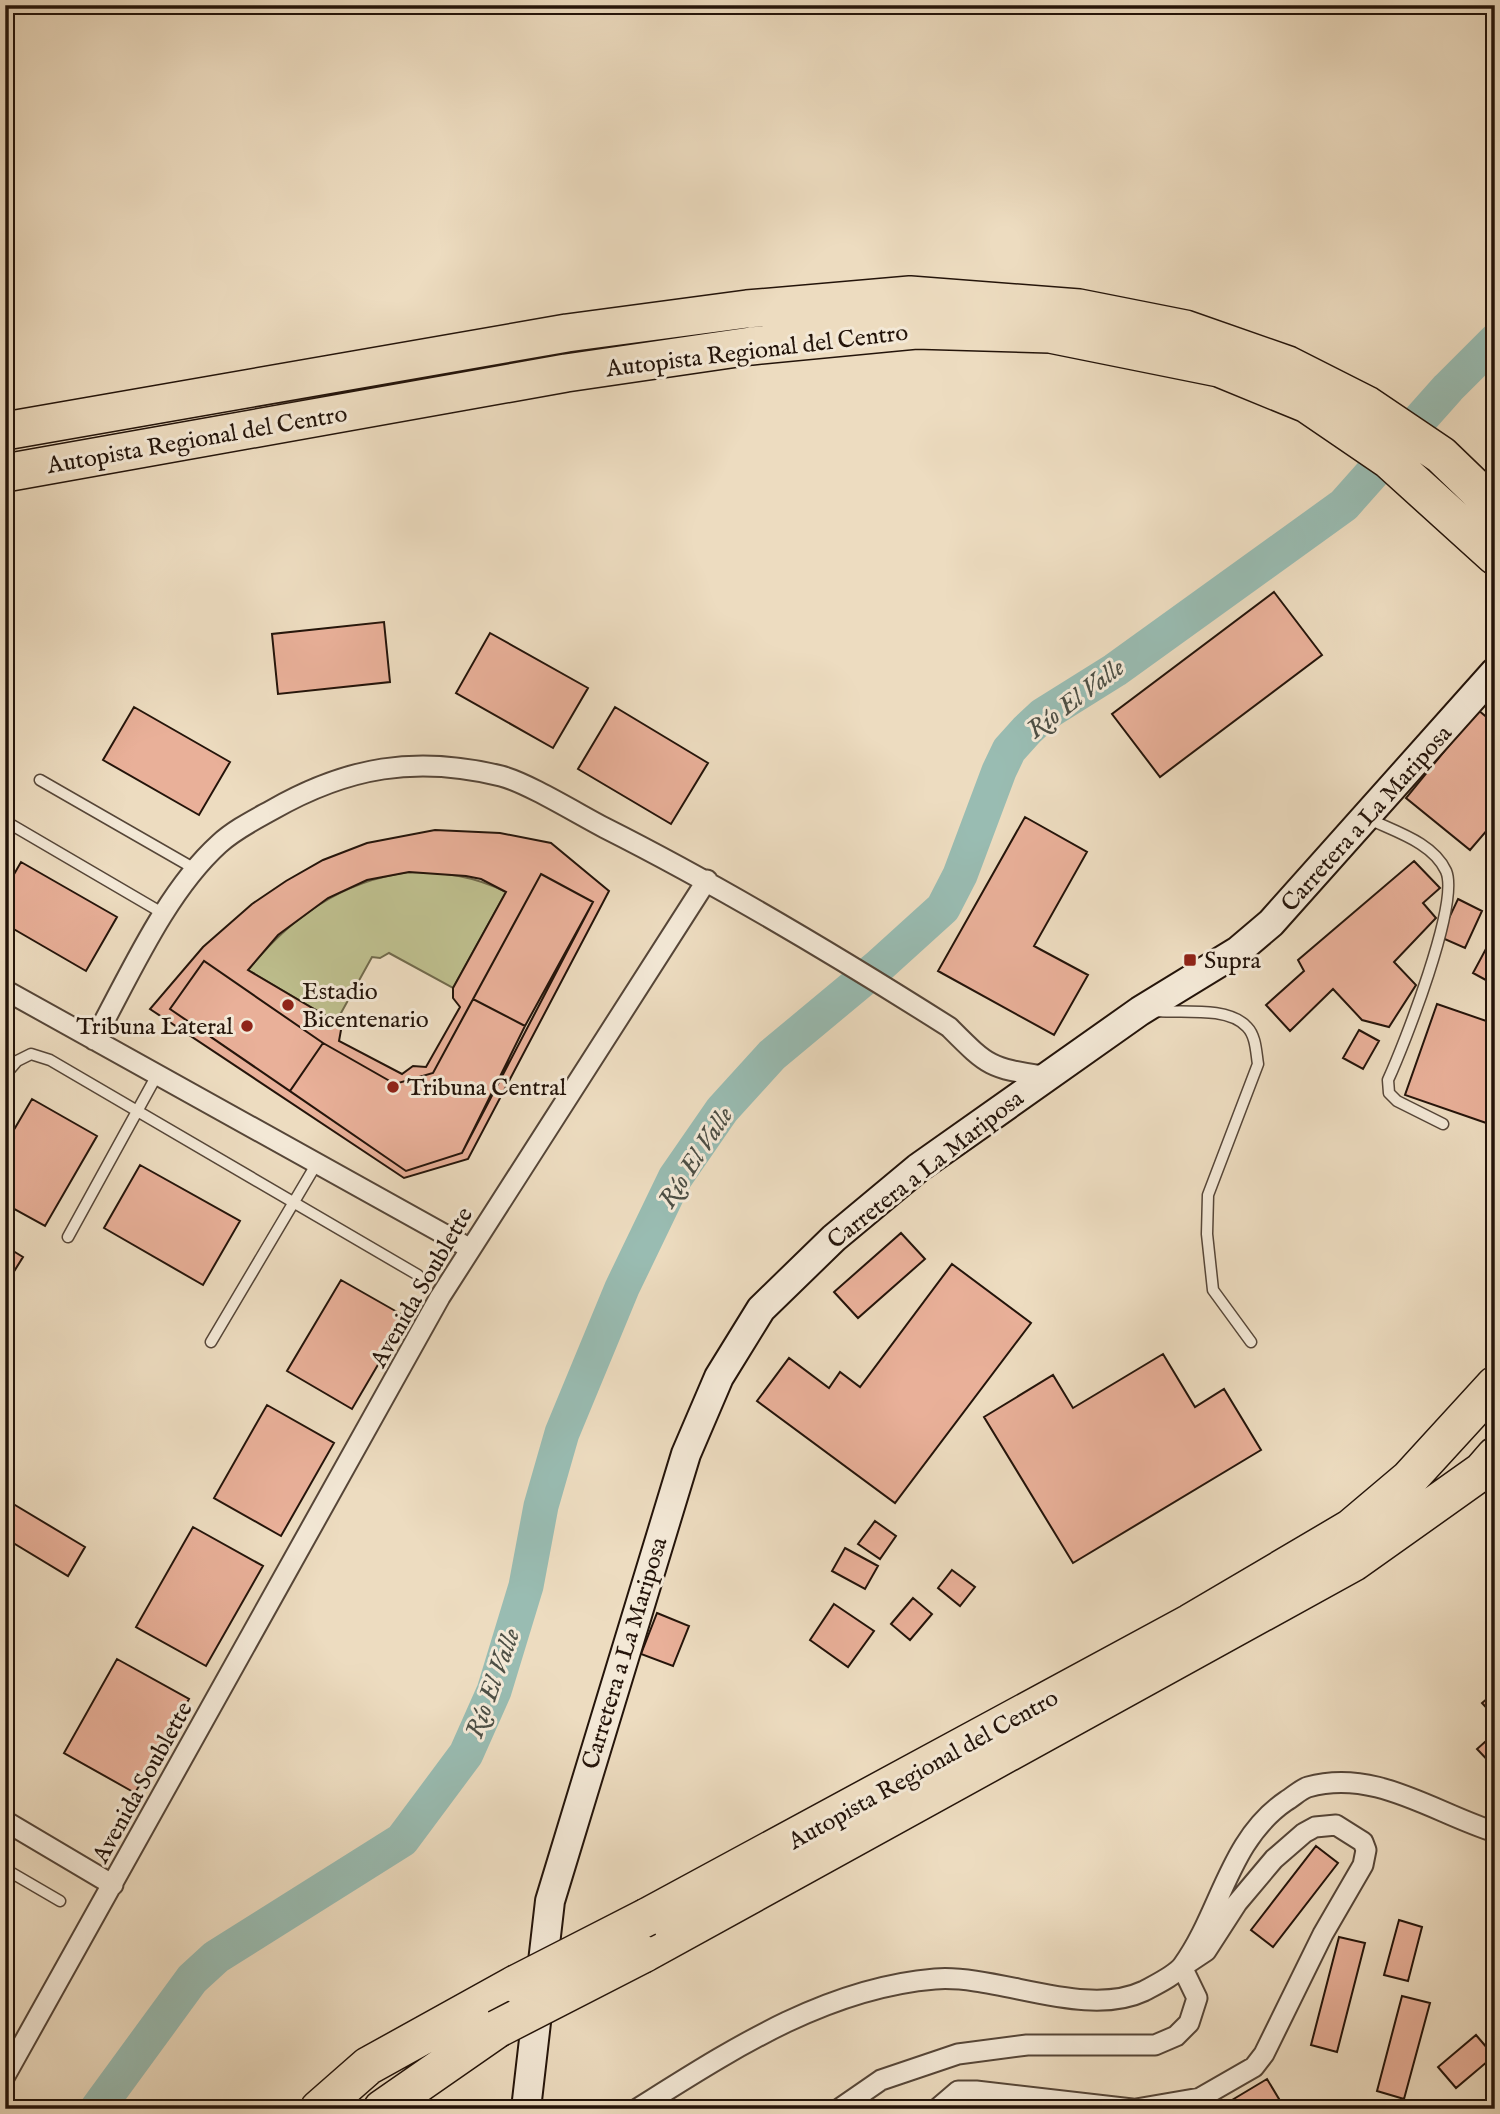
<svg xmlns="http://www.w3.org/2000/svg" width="1500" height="2114" font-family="'IM FELL English',serif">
<rect width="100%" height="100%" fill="#eddcc0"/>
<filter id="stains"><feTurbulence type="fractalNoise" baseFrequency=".00286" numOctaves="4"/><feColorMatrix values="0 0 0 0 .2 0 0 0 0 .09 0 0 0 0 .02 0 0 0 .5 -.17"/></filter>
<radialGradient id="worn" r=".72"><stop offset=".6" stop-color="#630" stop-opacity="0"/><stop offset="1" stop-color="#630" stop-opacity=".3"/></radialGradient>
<path fill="#bebf8e" stroke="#716a4c" stroke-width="2" d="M 409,872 C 444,872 474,876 506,892 L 453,988 L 389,953 L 380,958 L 372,957 L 336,1022 L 248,970 C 290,918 341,881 409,872 Z"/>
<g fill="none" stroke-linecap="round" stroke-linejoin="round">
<path stroke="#99bcb2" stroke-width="35" d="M 97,2109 L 192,1979 L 216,1957 L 402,1840 L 466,1754 L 494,1691 L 526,1586 L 541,1506 L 562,1433 L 622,1288 L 675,1178 L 722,1110 L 772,1055 L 879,966 L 943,908 L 960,875 L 999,771 L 1009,750 L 1027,730 L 1043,715 L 1115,670 L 1344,505 L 1448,388 L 1495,341"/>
</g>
<path fill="#e9b099" stroke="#24140a" stroke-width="2" fill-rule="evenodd" d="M 1274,592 L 1322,655 L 1160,777 L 1112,714 Z
M 384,622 L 390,682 L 278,694 L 272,634 Z
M 490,633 L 588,688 L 553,748 L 456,693 Z
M 134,707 L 230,762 L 199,815 L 103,760 Z
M 615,707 L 708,763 L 671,824 L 578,769 Z
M 1478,710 L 1495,724 L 1495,821 L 1470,850 L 1406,798 Z
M 1025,817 L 1087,852 L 1034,946 L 1088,975 L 1054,1035 L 938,971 Z
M 435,830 L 500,833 L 551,843 L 609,891 L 468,1159 L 404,1178 L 150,1009 L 203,947 L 252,904 L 286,881 L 323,860 L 367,843 ZM 409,872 L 466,876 L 481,879 L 506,892 L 453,988 L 453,998 L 460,1007 L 426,1067 L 413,1066 L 402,1074 L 339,1041 L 341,1030 L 336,1022 L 248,970 L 278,935 L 328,898 L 367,880 ZM 541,874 L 593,902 L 462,1153 L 406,1171 L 170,1009 L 204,961 L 323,1043 L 395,1084 L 433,1073 Z
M 1414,861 L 1440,888 L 1423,903 L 1436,918 L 1394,962 L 1416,985 L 1389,1027 L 1362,1020 L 1333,989 L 1290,1031 L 1266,1005 L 1304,971 L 1298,960 Z
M 21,862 L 117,917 L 86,971 L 5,924 L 5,890 Z
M 541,874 L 593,902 L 525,1026 L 473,999 Z
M 1458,899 L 1482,911 L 1465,948 L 1440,937 Z
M 1495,932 L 1495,985 L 1473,973 Z
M 204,961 L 323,1043 L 290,1091 L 170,1009 Z
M 473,999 L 525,1026 L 462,1153 L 406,1171 L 290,1091 L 323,1043 L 395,1084 L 433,1073 Z
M 1437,1004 L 1495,1024 L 1495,1126 L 1405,1095 Z
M 1359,1030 L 1379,1041 L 1363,1069 L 1343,1058 Z
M 32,1099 L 97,1136 L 45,1226 L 5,1204 L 5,1145 Z
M 140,1165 L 240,1221 L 203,1285 L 104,1228 Z
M 901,1233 L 925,1259 L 858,1318 L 834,1292 Z
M 5,1246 L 23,1257 L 5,1286 Z
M 952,1264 L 1031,1323 L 895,1503 L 757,1401 L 789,1358 L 829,1388 L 840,1372 L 860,1387 Z
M 341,1280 L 406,1317 L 352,1409 L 287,1371 Z
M 1163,1354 L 1195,1407 L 1224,1389 L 1261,1450 L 1073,1563 L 984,1417 L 1053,1375 L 1073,1408 Z
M 267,1405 L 334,1443 L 281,1536 L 214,1498 Z
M 5,1499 L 85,1547 L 68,1576 L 5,1538 Z
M 875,1521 L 896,1536 L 880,1559 L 858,1544 Z
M 193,1527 L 263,1566 L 206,1666 L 136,1627 Z
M 845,1548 L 878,1566 L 865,1589 L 832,1571 Z
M 952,1570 L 975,1587 L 960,1606 L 938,1588 Z
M 913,1598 L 932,1614 L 910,1640 L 891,1624 Z
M 834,1604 L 874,1631 L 848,1667 L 810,1640 Z
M 657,1613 L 689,1626 L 673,1666 L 641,1654 Z
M 117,1659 L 189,1699 L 135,1793 L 64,1753 Z
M 1495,1692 L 1495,1717 L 1482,1703 Z
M 1495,1733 L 1495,1768 L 1477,1749 Z
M 1316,1846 L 1338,1863 L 1273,1947 L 1251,1930 Z
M 1399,1920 L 1422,1927 L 1408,1981 L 1384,1975 Z
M 1339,1937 L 1365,1943 L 1337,2052 L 1311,2045 Z
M 1402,1996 L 1430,2003 L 1404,2099 L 1377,2091 Z
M 1476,2035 L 1494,2056 L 1456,2088 L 1438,2067 Z
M 1267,2079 L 1282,2104 L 1274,2109 L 1224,2109 L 1222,2106 Z
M 1480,2104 L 1480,2109 L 1426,2109 L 1426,2107 Z"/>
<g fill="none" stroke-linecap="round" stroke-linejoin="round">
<g stroke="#564638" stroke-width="13">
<path id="lane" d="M 40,780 L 195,869
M 1367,818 C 1393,831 1433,842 1446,871 C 1460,903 1404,1045 1388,1080 L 1389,1093 L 1397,1101 L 1443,1124
M 5,821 L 164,914
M 1155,1011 C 1181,1013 1228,1006 1247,1027 C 1256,1036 1256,1052 1258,1064 L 1208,1195 L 1207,1234 L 1213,1290 L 1251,1342
M 5,1075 L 17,1061 L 31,1054 L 50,1060 L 418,1275
M 68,1237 L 157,1075
M 211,1342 L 317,1163
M 5,1869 L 60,1901"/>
</g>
<g stroke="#564638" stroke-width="23">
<path id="street" d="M 5,990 L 469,1248
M 94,1040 C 129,977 165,893 219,844 C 234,830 254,820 272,810 C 347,767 416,755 501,776 C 528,783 578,814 605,828 C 724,888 837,956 949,1027 C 988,1066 989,1068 1043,1076
M 5,1821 L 113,1885
M 5,2076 L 440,1297 L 707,880
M 637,2109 C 728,2052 824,1988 935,1979 C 998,1974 1085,2019 1144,1991 C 1155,1985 1176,1975 1183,1965 C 1221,1912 1229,1840 1286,1801 C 1293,1797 1301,1789 1308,1787 C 1375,1768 1434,1813 1495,1832
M 839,2109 L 881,2080 L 958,2054 L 1027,2045 L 1155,2045 L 1176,2036 L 1189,2023 L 1197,1998 L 1182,1967 L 1206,1951 L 1237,1903 L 1274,1859 L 1304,1833 L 1315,1827 L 1336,1825 L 1363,1842 L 1366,1850 L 1363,1865 L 1323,1934 L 1264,2054 L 1254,2067 L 1200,2098
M 937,2109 L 958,2091 L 976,2091 L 1132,2109
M 1136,2109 L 1200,2098 L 1197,2109"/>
</g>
<g stroke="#24140a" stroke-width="32">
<path id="secondary" d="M 526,2109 L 550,1901 L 686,1454 L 719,1377 L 761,1309 L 834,1238 L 918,1168 L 1140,1011 L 1238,951 L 1271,923 L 1495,672"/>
</g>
<g stroke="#24140a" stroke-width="40">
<path id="highway" d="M 5,431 L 567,333 L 747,309 L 910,295 L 1079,308 L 1185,329 L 1288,365 L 1367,405 L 1441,455 L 1495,507
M 5,473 L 566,373 L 751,346 L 916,330 L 1050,334 L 1219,368 L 1307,404 L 1389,460 L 1495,556
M 647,1917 L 1190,1623 L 1351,1528 L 1409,1479 L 1495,1385
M 643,1954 L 1354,1562 L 1482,1471 L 1495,1456
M 319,2109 L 368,2066 L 516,1984
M 382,2109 L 497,2029"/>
</g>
<use href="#lane" stroke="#f3e8d6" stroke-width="10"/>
<use href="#street" stroke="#f3e8d6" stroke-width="19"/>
<use href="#secondary" stroke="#f3e8d6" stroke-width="28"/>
<use href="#highway" stroke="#eddcc0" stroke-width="37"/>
<g stroke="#24140a" stroke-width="40" stroke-linecap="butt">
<path id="highway-bridge" d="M 516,1984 L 647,1917
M 497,2029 L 643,1954"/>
</g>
<use href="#highway-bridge" stroke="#eddcc0" stroke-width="37"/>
</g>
<g fill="#8f2418" stroke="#f3e8d6" stroke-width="2.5">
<rect x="1183" y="953" width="14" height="14" rx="3.5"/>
<circle cx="288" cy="1005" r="7"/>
<circle cx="247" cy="1026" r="7"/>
<circle cx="393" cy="1087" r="7"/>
</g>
<g text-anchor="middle" stroke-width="6" stroke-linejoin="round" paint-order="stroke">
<g font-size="24" fill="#24140a" stroke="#f3e8d6">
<text transform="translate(757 350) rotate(-7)" y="8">Autopista Regional del Centro</text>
<text transform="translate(197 439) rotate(-10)" y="8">Autopista Regional del Centro</text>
<text transform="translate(1366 818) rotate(-48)" y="8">Carretera a La Mariposa</text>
<text transform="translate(925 1169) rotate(-38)" y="8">Carretera a La Mariposa</text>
<text transform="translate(421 1287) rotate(-60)" y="8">Avenida Soublette</text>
<text transform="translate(624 1653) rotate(-73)" y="8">Carretera a La Mariposa</text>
<text transform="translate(923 1769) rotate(-29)" y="8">Autopista Regional del Centro</text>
<text transform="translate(142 1782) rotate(-61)" y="8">Avenida Soublette</text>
</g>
<g font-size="24" fill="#24140a" stroke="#f3e8d6" text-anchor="start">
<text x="1204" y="968">Supra</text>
<text x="302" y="999">Estadio<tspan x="302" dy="28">Bicentenario</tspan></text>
<text x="233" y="1034" text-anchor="end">Tribuna Lateral</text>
<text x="407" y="1095">Tribuna Central</text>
</g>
<g font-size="26" font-style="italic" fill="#4d4f45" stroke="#f3e8d6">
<text transform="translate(1075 698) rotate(-37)" y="9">Río El Valle</text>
<text transform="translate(695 1157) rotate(-57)" y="9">Río El Valle</text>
<text transform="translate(492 1683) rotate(-70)" y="9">Río El Valle</text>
</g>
</g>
<rect width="1500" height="2114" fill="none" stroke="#eddcc0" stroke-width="28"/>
<rect x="7" y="7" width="1486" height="2100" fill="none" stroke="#24140a" stroke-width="3.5"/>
<rect x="14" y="14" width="1472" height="2086" fill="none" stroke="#24140a" stroke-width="2"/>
<rect width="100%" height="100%" filter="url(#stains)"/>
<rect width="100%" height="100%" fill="url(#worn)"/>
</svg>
